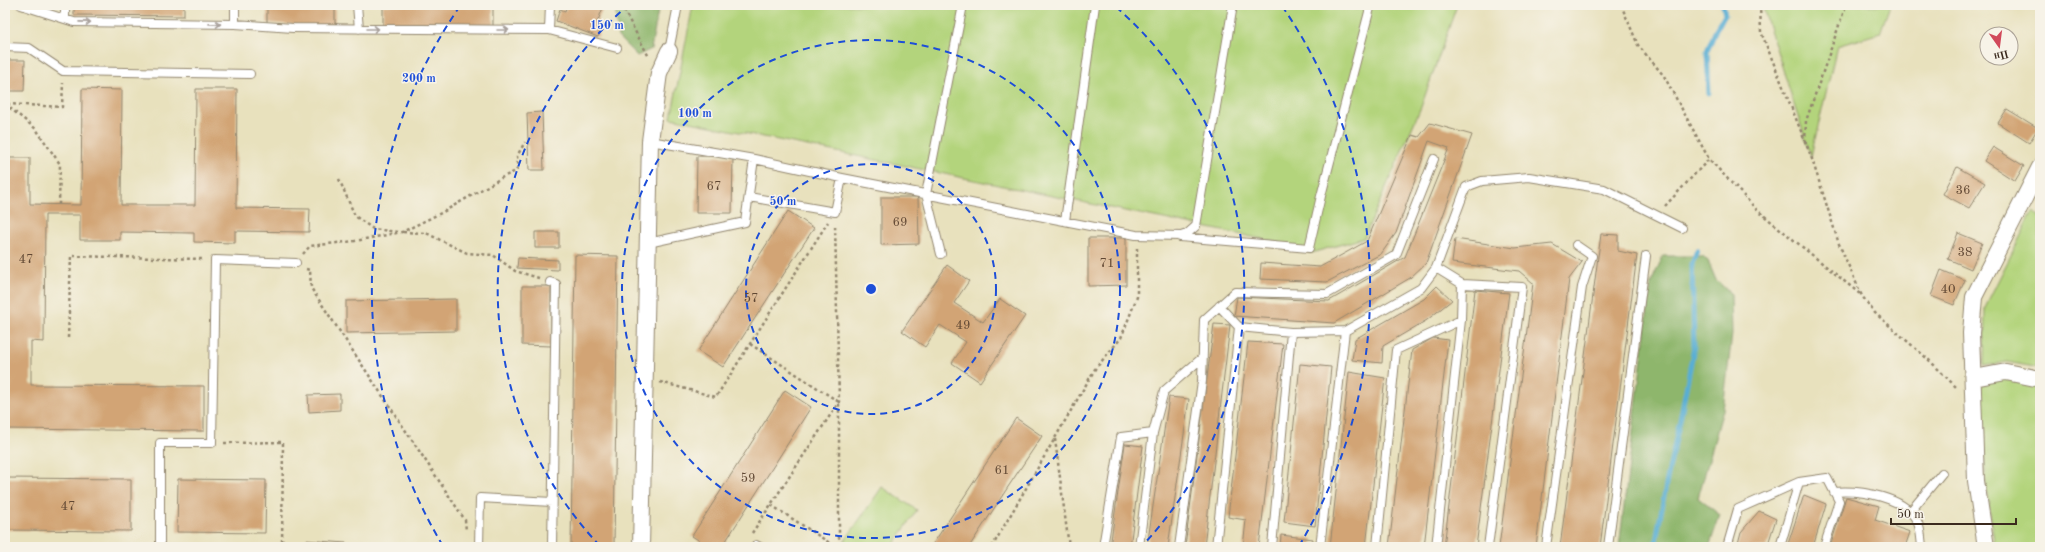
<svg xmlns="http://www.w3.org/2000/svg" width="2045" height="552" font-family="'Old Standard TT',serif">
<rect width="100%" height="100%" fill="#f7f3e8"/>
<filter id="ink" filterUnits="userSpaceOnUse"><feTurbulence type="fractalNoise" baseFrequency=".025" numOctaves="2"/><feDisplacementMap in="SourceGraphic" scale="8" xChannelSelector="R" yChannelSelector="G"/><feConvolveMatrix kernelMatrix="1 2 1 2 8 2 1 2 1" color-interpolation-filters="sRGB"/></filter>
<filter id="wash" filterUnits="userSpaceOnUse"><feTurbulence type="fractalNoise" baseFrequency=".012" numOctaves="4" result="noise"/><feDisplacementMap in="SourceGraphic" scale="16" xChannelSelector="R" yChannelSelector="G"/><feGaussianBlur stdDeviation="0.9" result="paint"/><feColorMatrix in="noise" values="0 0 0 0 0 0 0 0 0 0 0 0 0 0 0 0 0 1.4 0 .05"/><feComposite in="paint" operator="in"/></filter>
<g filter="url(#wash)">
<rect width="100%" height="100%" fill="#e8e1bd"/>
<path fill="#b3d47c" stroke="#777f4d" d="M 693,5 L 1457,5 L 1421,107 L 1364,238 L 1311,253 L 1267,240 L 671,118 Z
M 1762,5 L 1890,5 L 1880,33 L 1837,46 L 1811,156 Z
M 2033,211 L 2040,216 L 2040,368 L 2007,362 L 1984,366 L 1985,307 Z
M 2002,377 L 2040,386 L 2040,547 L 1995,547 L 1986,487 L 1980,385 Z
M 882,487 L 917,510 L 892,547 L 851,547 L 844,542 Z"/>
<path fill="#8eb66c" stroke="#647045" d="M 615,5 L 659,5 L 651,49 L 637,56 L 618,37 Z
M 1663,256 L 1703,256 L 1708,261 L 1716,280 L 1731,294 L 1732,334 L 1723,410 L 1698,498 L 1720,515 L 1709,547 L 1619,547 L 1651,283 Z"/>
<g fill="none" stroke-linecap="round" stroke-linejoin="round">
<path stroke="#58aed4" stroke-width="5" d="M 1709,93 L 1707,51 L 1716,30 L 1725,15 L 1723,5
M 1655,547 L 1667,479 L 1680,420 L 1694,347 L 1692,264 L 1697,250"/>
</g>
<g id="blocks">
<path fill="#d2a475" d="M 74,5 L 184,5 L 184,16 L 74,15 Z
M 267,5 L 335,5 L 335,23 L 348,28 L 267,23 Z
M 383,5 L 493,5 L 493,26 L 383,25 Z
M 567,5 L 604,5 L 597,23 L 602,25 L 598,37 L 556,21 L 560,9 L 565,11 Z
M 5,60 L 25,60 L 24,91 L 5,91 Z
M 82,89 L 122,90 L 121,205 L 195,205 L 196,89 L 237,89 L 236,208 L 310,209 L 309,232 L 235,231 L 235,243 L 194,242 L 194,233 L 120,232 L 120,240 L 80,240 L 80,215 L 45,215 L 44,342 L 31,341 L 31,385 L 204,386 L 204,431 L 5,429 L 7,205 L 5,205 L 5,158 L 30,158 L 30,204 L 81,205 Z
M 2007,109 L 2038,128 L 2029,143 L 1998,123 Z
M 542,112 L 544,170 L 529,170 L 527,113 Z
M 1430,123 L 1472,135 L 1426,263 L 1410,278 L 1334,323 L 1234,316 L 1237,297 L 1329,301 L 1405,257 L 1449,148 L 1429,141 L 1396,233 L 1381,254 L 1327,282 L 1260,279 L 1261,263 L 1320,267 L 1367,241 L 1412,135 L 1419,137 Z
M 1993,147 L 2024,166 L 2015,181 L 1984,161 Z
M 697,156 L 733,157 L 732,213 L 696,213 Z
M 1957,167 L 1985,183 L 1969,208 L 1943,194 Z
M 881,197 L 918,197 L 919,244 L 881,245 Z
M 788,211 L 814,228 L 723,367 L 698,351 Z
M 535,232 L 559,232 L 559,248 L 535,248 Z
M 1958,233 L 1982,243 L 1971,269 L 1948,259 Z
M 1601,234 L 1618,235 L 1618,251 L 1637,255 L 1600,547 L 1560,547 Z
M 1088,238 L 1126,238 L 1126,285 L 1088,286 Z
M 1455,239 L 1515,248 L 1552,244 L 1582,262 L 1569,279 L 1536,547 L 1499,547 L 1533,283 L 1519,271 L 1452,263 Z
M 575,255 L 618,256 L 614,547 L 571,547 Z
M 518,258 L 558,260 L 558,270 L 517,268 Z
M 947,265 L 969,281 L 954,303 L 983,322 L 1000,299 L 1025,316 L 980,382 L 952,363 L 966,342 L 940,325 L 925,347 L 902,331 Z
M 1941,270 L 1965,280 L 1954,305 L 1931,296 Z
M 522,286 L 551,286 L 551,346 L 522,345 Z
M 1437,286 L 1452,300 L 1427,320 L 1383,346 L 1382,363 L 1352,360 L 1355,339 L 1424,299 Z
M 1475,290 L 1509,293 L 1476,547 L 1444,547 Z
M 456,299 L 456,331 L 346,333 L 346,301 Z
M 1214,324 L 1230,325 L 1204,547 L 1185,547 Z
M 1433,338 L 1448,340 L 1424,547 L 1389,547 L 1412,350 Z
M 1248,342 L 1283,344 L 1259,547 L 1243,547 L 1246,520 L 1228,517 Z
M 1300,364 L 1331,367 L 1315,526 L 1284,522 Z
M 1349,372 L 1385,378 L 1366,547 L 1330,547 Z
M 785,390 L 811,407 L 722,547 L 709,547 L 692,536 Z
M 340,394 L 340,410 L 309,412 L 308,395 Z
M 1169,397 L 1189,399 L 1168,547 L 1147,547 Z
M 1016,418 L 1042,436 L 1008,487 L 969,547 L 931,547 Z
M 1125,444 L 1143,446 L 1130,547 L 1110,547 Z
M 5,478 L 131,479 L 131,531 L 5,530 Z
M 178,479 L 266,480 L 265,533 L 177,532 Z
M 1804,495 L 1826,504 L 1813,547 L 1787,547 Z
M 1846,497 L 1879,506 L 1875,520 L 1910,532 L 1905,547 L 1830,547 Z
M 1759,511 L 1776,519 L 1767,547 L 1737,547 L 1741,532 Z
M 1281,535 L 1313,539 L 1312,547 L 1280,547 Z
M 306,540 L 346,543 L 346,547 L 305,547 Z"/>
</g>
</g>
<g filter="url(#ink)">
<use href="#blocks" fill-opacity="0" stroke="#92866e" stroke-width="1"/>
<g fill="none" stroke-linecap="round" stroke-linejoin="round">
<g stroke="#92866e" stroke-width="10">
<path id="lane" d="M 21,5 L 74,22 L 235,24 L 293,28 L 549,30 L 617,48
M 65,5 L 65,19
M 357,5 L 359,29
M 235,24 L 235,5
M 549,30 L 550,5
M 5,47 L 29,48 L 63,71 L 250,74
M 669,51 L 678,5
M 650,141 L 754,159 L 842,178 L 1136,235 L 1181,236 L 1187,234 L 1196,226 L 1233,5
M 749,197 L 835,212 L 842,178
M 1065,221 L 1095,5
M 1180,237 L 1309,248 L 1321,196 L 1370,8
M 648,243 L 745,222 L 754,159
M 941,254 L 926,194 L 963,5
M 1436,268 L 1462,284 L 1522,287 L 1488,547
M 550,282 L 556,284 L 552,547
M 1219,306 L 1239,327
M 1153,433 L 1164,391 L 1202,358
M 1834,492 C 1859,490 1906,496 1918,523 C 1921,531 1921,538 1922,547
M 1910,512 L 1942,473
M 756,545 L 760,547
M 160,547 L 160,443 L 212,443 L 215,260 L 296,263
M 479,547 L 480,498 L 552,502
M 1103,547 L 1121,437 L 1153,433 L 1139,547
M 1179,547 L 1202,381 L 1204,320 L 1235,292 L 1327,294 L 1396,255 L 1434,159
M 1216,547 L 1239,327 L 1291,332 L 1345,331 L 1421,288 L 1436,268 L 1466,187 L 1482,181 L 1529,177 L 1604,189 L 1682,228
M 1272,547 L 1291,332
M 1320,547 L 1345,331
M 1377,547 L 1396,350 L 1461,320
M 1436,547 L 1461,320 L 1462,284
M 1546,547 L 1582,287 L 1592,256 L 1576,245
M 1608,547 L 1646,256
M 1727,547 L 1738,509 L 1799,482 L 1827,478 L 1839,501 L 1824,547
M 1780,547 L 1799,482"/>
</g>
<g stroke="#92866e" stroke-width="18">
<path id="street" d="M 1974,378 L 2006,372 L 2040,379
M 641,547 L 650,141 L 659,73 L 669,51
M 1986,547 L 1976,481 L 1971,333 L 1974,297 L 2040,167"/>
</g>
<path stroke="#92866e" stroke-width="2.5" stroke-dasharray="3 3" stroke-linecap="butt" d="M 621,5 L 649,57
M 1621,5 L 1638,45 L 1664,76 L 1709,159 L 1757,210 L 1860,294
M 1760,5 L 1761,32 L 1811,156 L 1839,244 L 1862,296 L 1875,313 L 1930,361 L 1957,388
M 5,104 L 36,129 L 60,164 L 59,204
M 7,104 L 62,107 L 63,83
M 1805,142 L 1806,121 L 1846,5
M 339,179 L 355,216 L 373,229 L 398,232
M 1665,206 L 1709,159
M 403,232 L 426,233 L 467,253 L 493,255 L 515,271 L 539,278
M 303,254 L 310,246 L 355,241 L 402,232 L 443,212 L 503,177 L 516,171 L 518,166 L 517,156 L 525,142
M 306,269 L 310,270 L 311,288 L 465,520 L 466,531
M 5,273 L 6,273
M 68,338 L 71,256 L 203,259
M 750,344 L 839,402 L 839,547
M 660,382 L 716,397 L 828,222
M 1055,439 L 1069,547
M 224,443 L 283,442 L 282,547
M 771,505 L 836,547
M 752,533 L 839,402 L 835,224
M 992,547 L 1095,369 L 1121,338 L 1137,297 L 1137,246"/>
<use href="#lane" stroke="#fff" stroke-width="8"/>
<use href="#street" stroke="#fff" stroke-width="16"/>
</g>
<defs><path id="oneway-shaft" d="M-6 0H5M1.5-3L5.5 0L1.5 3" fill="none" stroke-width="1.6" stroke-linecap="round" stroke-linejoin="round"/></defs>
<g stroke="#a79f9a">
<use href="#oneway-shaft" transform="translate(85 22) rotate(1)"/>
<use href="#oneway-shaft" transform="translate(215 24) rotate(1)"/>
<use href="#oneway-shaft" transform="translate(373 29)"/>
<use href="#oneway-shaft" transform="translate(503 30)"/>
</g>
</g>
<g fill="none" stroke="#1d4ed8" stroke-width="2" stroke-dasharray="7 5">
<circle cx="871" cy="289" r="125"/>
<circle cx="871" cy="289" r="249"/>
<path d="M600 546A374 374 0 0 1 626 7M1116 7A374 374 0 0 1 1142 546"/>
<path d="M443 546A499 499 0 0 1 460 6M1282 6A499 499 0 0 1 1299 546"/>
</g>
<g text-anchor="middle" stroke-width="3" stroke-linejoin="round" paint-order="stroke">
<g font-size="13" fill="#614834">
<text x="714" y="190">67</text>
<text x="1963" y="194">36</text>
<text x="900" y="226">69</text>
<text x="1965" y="256">38</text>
<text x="26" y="263">47</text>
<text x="1107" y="267">71</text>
<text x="1948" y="293">40</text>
<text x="751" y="302">57</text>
<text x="963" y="329">49</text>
<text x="1002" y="474">61</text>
<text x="748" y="482">59</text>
<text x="68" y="510">47</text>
</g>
</g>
<circle cx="871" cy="289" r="6" fill="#1d4ed8" stroke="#f7f3e8" stroke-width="2"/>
<g font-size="12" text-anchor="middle" font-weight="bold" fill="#1d4ed8" stroke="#f7f3e8" stroke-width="3" stroke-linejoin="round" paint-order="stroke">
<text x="607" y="29">150 m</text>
<text x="419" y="82">200 m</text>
<text x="695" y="117">100 m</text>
<text x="783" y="205">50 m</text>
</g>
<rect width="2045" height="552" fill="none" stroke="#f7f3e8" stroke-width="20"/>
<g transform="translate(1999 46) rotate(166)"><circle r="19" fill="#f7f3e8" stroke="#aca397"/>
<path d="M0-3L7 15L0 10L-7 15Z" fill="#d1495b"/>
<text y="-6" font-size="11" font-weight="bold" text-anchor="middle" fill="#3b2a1e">Пн</text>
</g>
<path d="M1891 518v6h125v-6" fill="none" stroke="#3b2a1e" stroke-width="2"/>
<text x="1897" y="518" font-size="12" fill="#3b2a1e" stroke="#f7f3e8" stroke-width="3" paint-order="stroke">50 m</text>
</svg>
